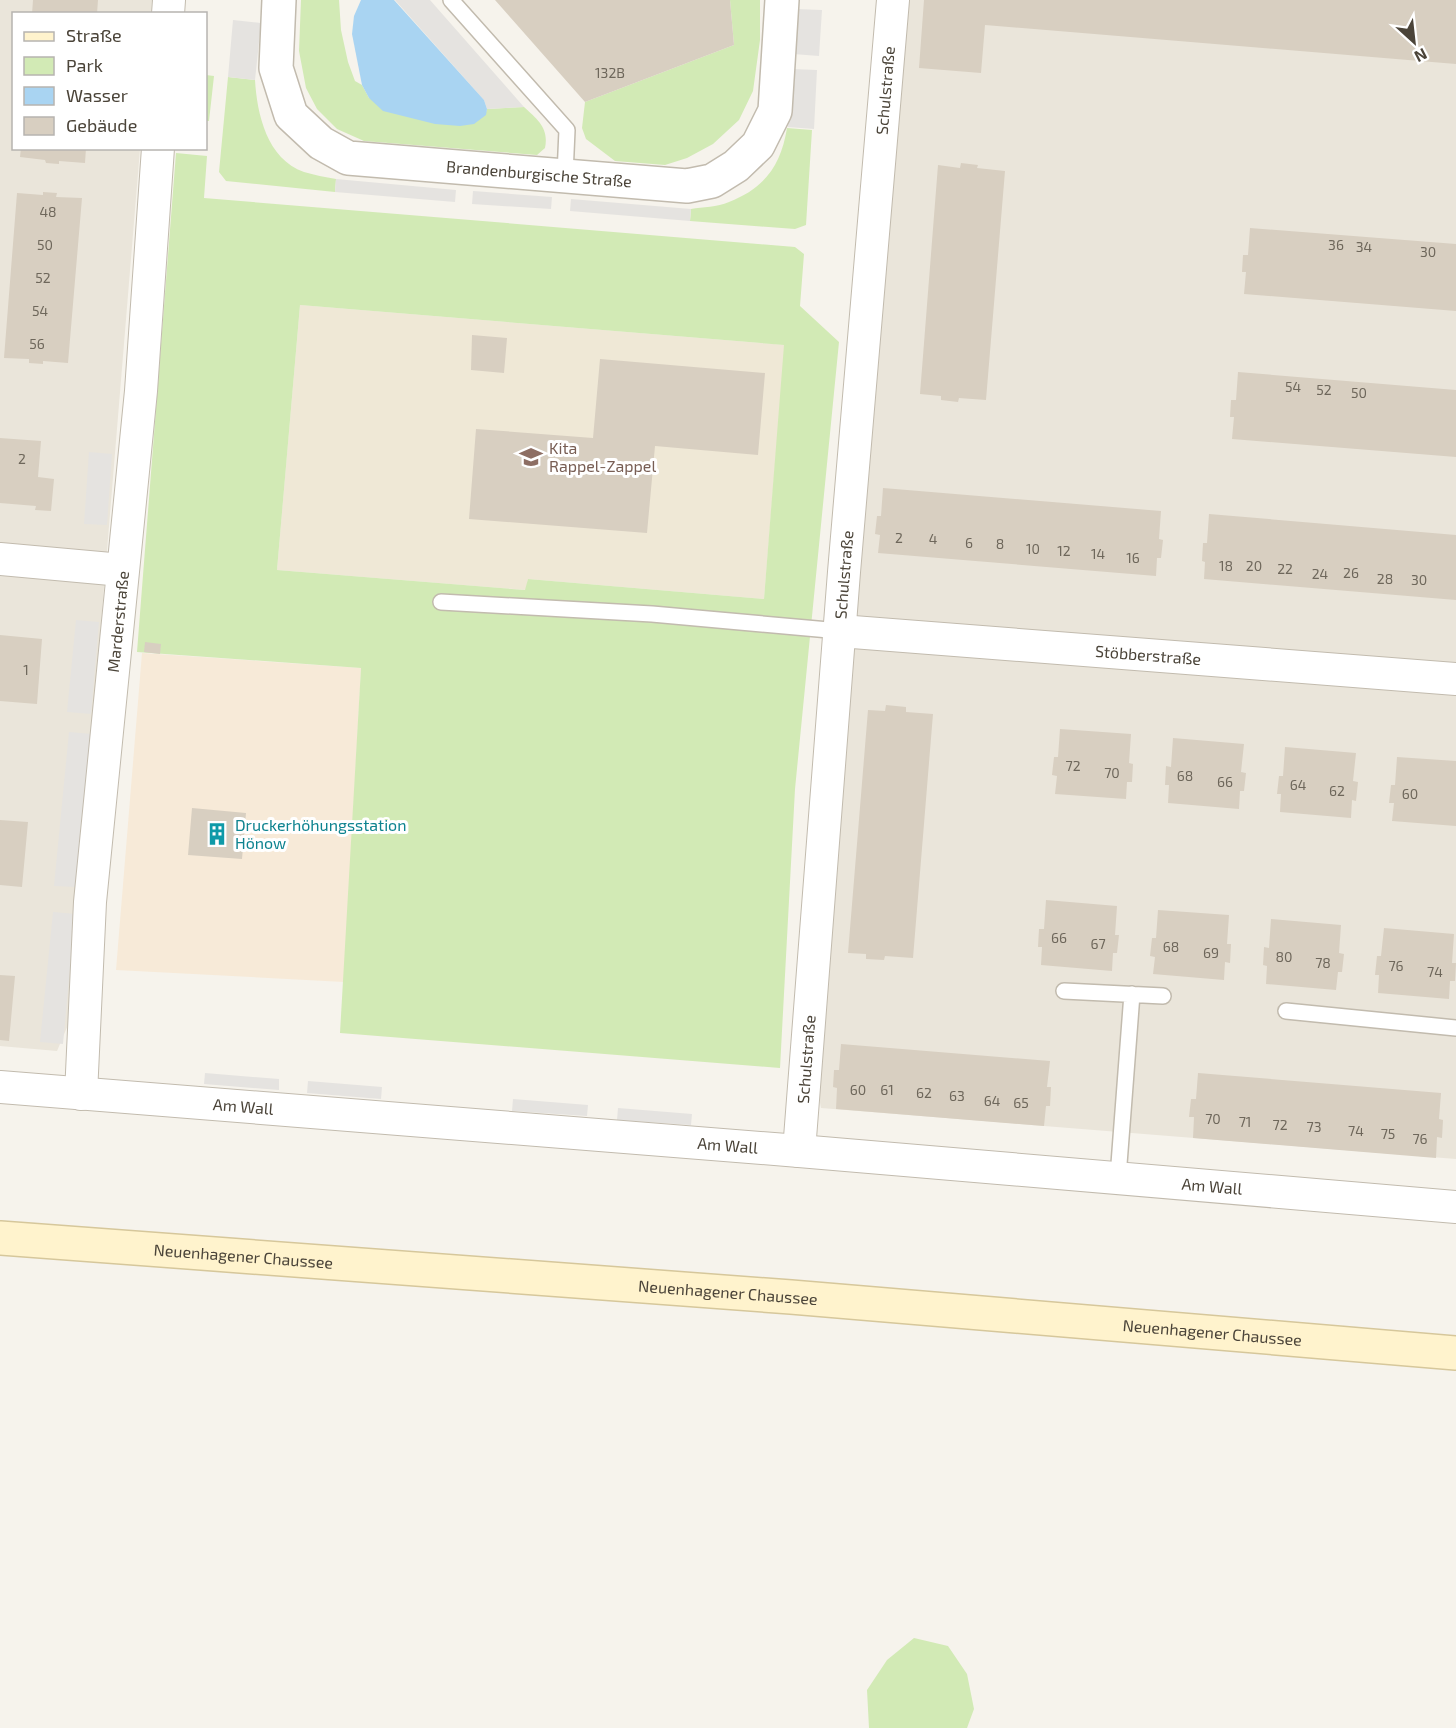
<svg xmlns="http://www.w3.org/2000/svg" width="1456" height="1728" font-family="'Exo 2',sans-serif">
<rect width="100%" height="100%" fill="#f6f3ec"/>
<path fill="#eae5da" d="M 0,0 L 152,0 L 151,13 L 14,14 L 14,148 L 140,149 L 68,1025 L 57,1051 L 0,1046 Z
M 907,0 L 1456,0 L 1456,1159 L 821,1108 L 817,1086 Z"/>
<path fill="#f7ead8" d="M 142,653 L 361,668 L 344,982 L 116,970 Z"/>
<path fill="#efe8d6" d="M 300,305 L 785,345 L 764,599 L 528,579 L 526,590 L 277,570 Z"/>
<path fill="#d2eab5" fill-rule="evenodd" d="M 301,0 L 339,0 L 341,30 L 348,62 L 355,81 L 362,85 L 369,98 L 485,115 L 487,109 L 524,107 C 538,120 549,128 545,148 L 537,155 L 364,141 L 337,129 L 317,109 L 306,88 L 299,51 Z
M 730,0 L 760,0 L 760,40 L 753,91 L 739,120 L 713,144 L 687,158 L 665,165 L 615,161 L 586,139 L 582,128 L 585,102 L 734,45 Z
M 206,75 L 214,76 L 209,121 L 206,121 Z
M 228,77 L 255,80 C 257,114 267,159 304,172 C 314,175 325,177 336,179 L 335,192 L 226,181 L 219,172 Z
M 787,128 L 812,130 L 806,225 L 795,229 L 690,221 L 691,209 C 703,207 717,207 729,202 C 765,188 781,165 787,128 Z
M 176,153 L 207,156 L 204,198 L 795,247 L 804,254 L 800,306 L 839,342 L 795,789 L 780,1068 L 340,1033 L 361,668 L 137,652 ZM 300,305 L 784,345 L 764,599 L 528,579 L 525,590 L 277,570 Z
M 914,1638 L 948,1646 L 967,1674 L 974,1709 L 967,1728 L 869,1728 L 867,1690 L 887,1660 Z"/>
<path fill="#e5e3e0" d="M 395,0 L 430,0 L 524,107 L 487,109 L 484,100 Z
M 796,9 L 822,10 L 819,56 L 793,54 Z
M 233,20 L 261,23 L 255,80 L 228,77 Z
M 792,69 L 817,70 L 814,129 L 788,127 Z
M 336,179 L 456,190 L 455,202 L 335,192 Z
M 473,191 L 552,197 L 551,209 L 472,204 Z
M 571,199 L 691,209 L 690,221 L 570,211 Z
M 89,452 L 112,454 L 107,525 L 84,524 Z
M 76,620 L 99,622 L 91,714 L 67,712 Z
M 69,732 L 91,734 L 77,887 L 54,886 Z
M 53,912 L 75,914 L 63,1044 L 40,1042 Z
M 205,1073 L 279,1079 L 279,1090 L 204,1084 Z
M 308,1081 L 382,1087 L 381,1099 L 307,1093 Z
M 513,1099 L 588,1105 L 587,1116 L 512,1111 Z
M 618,1108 L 692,1114 L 691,1125 L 617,1120 Z"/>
<path fill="#a9d4f2" d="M 361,0 L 394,0 L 484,100 L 487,109 L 486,115 L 474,124 L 460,126 L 435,124 L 383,111 L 369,98 L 362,85 L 352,34 L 354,16 Z"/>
<path fill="#d8cfc1" d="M 33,0 L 98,0 L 97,14 L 32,14 Z
M 495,0 L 730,0 L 734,45 L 585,102 Z
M 924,0 L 1456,0 L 1456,64 L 985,25 L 981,73 L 919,68 Z
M 21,148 L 86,148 L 85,163 L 59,161 L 59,164 L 46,163 L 45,160 L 20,157 Z
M 961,163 L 978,165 L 977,168 L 1005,171 L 986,400 L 959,398 L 958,402 L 941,400 L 941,396 L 920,394 L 938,165 L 960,168 Z
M 43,192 L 57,193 L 56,197 L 82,198 L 68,363 L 43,361 L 43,364 L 29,363 L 29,359 L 4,358 L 17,193 L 43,195 Z
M 1250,228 L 1456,244 L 1456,311 L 1244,294 L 1246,272 L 1242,272 L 1243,255 L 1248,255 Z
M 472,335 L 507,338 L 504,373 L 471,370 Z
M 600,359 L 765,373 L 758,455 L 655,446 L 647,533 L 469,519 L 476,429 L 593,438 Z
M 1238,372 L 1456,390 L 1456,457 L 1232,439 L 1234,417 L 1230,417 L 1231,400 L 1236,400 Z
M 0,438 L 41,441 L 38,477 L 54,479 L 51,511 L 35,510 L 36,506 L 0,503 Z
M 883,488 L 1161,511 L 1159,539 L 1163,540 L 1161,558 L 1157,558 L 1156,576 L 878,553 L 880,535 L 875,534 L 877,516 L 881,516 Z
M 1209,514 L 1456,535 L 1456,600 L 1204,579 L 1205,562 L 1202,561 L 1203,543 L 1207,543 Z
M 0,635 L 42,639 L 37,704 L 0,701 Z
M 145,642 L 161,644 L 160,654 L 144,652 Z
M 886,705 L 906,707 L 906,712 L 933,714 L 913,958 L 885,956 L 884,960 L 866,959 L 866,954 L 848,953 L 868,710 L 885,711 Z
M 1060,729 L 1131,734 L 1129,763 L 1133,764 L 1132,782 L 1127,782 L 1126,799 L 1055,794 L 1057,776 L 1052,775 L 1054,757 L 1058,757 Z
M 1173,738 L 1244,744 L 1241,772 L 1246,773 L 1244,791 L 1240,791 L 1239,809 L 1168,803 L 1169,785 L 1165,785 L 1166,766 L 1171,767 Z
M 1285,747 L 1356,753 L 1353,781 L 1358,782 L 1356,801 L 1352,800 L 1351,818 L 1280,812 L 1281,794 L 1277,794 L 1279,776 L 1283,776 Z
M 1397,757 L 1456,761 L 1456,826 L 1392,821 L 1394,803 L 1389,803 L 1391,785 L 1395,785 Z
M 192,808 L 246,813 L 242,859 L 188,855 Z
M 0,820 L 28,822 L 22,887 L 0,885 Z
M 1046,900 L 1117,906 L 1115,935 L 1119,935 L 1117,953 L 1113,953 L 1112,971 L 1041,965 L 1042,947 L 1038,947 L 1039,929 L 1044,929 Z
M 1158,910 L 1229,915 L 1227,944 L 1231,944 L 1230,963 L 1225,962 L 1224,980 L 1153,974 L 1155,957 L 1150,956 L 1152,938 L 1156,938 Z
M 1271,919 L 1341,925 L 1339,953 L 1344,954 L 1342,972 L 1338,972 L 1336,990 L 1266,984 L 1267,966 L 1263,965 L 1264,947 L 1269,948 Z
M 1384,928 L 1454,934 L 1452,963 L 1456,963 L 1455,981 L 1450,981 L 1449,999 L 1378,993 L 1379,975 L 1375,975 L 1377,956 L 1381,956 Z
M 0,975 L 15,976 L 9,1041 L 0,1040 Z
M 841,1044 L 1050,1061 L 1047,1087 L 1051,1087 L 1050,1106 L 1046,1106 L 1044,1126 L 836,1109 L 837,1088 L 833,1087 L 834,1070 L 839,1070 Z
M 1198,1073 L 1441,1093 L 1439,1119 L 1443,1120 L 1442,1138 L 1437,1137 L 1436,1158 L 1193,1138 L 1194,1117 L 1189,1117 L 1191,1099 L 1196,1099 Z"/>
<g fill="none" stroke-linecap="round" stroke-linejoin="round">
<g stroke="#c2bbae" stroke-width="18">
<path id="service" d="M 451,0 L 567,130 L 565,175
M 441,602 L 652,614 L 840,631
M 1064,991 L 1163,996
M 1286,1011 L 1456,1028
M 1118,1177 L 1132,994"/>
</g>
<g stroke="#c2bbae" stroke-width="34">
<g id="minor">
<path d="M 168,14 L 169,0"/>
<path d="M 0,559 L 122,570"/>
<path id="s1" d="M 840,631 L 1456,679"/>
<path id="s2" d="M 0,1087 L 799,1151 L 1456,1207"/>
<path id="s3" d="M 81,1094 L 90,902 L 141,391 L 158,148"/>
<path id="s4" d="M 799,1151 L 844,572 L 893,0"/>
</g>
</g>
<g stroke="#c2bbae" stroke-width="36">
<g id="tertiary">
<path id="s5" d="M 279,0 L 276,68 L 291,115 L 321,143 L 348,158 L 687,186 L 712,181 L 736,166 L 758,145 L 775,111 L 782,0"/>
</g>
</g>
<g stroke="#d6c79b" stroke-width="36">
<g id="secondary">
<path id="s6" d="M 0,1238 L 791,1297 L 1456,1353"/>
</g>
</g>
<use href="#service" stroke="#fff" stroke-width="15"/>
<use href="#minor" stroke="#fff" stroke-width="32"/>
<use href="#tertiary" stroke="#fff" stroke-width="33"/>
<use href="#secondary" stroke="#fff3cd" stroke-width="33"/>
</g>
<defs>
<g id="school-bare" transform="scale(1.8)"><path d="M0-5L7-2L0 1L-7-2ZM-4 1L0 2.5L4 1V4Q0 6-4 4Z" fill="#8d6e63" stroke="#fff" stroke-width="2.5" paint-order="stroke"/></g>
<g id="building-bare" transform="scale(1.8)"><path d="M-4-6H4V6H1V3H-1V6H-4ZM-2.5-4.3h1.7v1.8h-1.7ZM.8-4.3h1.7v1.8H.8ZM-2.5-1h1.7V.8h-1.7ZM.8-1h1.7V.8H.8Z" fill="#0f9aa8" stroke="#fff" stroke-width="2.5" paint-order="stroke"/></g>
</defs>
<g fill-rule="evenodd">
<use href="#school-bare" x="531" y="457"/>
<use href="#building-bare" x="217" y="834"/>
</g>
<g text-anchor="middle" stroke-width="6" stroke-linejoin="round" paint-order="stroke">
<g font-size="14" fill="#6e675b">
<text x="610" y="78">132B</text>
<text x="48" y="217">48</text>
<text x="45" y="250">50</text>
<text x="1336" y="250">36</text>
<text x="1364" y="252">34</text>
<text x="1428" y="257">30</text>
<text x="43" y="283">52</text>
<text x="40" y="316">54</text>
<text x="37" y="349">56</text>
<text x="1293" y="392">54</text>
<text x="1324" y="395">52</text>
<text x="1359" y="398">50</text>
<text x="22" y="464">2</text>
<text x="899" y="543">2</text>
<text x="933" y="544">4</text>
<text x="969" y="548">6</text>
<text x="1000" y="549">8</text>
<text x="1033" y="554">10</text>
<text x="1064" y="556">12</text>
<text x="1098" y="559">14</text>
<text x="1133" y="563">16</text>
<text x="1226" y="571">18</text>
<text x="1254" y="571">20</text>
<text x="1285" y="574">22</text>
<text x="1351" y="578">26</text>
<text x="1320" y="579">24</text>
<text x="1385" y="584">28</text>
<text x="1419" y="585">30</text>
<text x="26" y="675">1</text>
<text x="1073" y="771">72</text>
<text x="1112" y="778">70</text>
<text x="1185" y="781">68</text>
<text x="1225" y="787">66</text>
<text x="1298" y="790">64</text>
<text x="1337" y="796">62</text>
<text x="1410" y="799">60</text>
<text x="1059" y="943">66</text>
<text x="1098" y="949">67</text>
<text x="1171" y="952">68</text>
<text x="1211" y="958">69</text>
<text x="1284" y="962">80</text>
<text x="1323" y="968">78</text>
<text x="1396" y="971">76</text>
<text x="1435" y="977">74</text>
<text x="858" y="1095">60</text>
<text x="887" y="1095">61</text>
<text x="924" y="1098">62</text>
<text x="957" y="1101">63</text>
<text x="992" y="1106">64</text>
<text x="1021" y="1108">65</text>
<text x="1213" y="1124">70</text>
<text x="1245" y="1127">71</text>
<text x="1280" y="1130">72</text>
<text x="1314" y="1132">73</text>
<text x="1356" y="1136">74</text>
<text x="1388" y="1139">75</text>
<text x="1420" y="1144">76</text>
</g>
<g font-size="16" fill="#4b4439" stroke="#fff">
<text dy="6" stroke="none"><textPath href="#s4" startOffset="1064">Schulstraße</textPath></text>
<text dy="6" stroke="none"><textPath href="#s5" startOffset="381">Brandenburgische Straße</textPath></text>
<text dy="6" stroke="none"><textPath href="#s4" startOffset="578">Schulstraße</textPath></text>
<text dy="6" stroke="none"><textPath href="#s3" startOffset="474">Marderstraße</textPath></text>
<text dy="6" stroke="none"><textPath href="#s1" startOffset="309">Stöbberstraße</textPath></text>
<text dy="6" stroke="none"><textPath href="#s4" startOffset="92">Schulstraße</textPath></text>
<text dy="6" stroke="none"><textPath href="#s2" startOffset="244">Am Wall</textPath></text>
<text dy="6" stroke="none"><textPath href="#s2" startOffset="730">Am Wall</textPath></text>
<text dy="6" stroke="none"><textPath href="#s2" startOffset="1216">Am Wall</textPath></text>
<text dy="6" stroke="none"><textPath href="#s6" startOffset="244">Neuenhagener Chaussee</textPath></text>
<text dy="6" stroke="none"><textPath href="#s6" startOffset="730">Neuenhagener Chaussee</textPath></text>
<text dy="6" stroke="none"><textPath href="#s6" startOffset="1216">Neuenhagener Chaussee</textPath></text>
</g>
<g font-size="16" fill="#785e54" stroke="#fff" text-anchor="start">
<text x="549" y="454">Kita<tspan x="549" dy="18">Rappel-Zappel</tspan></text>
</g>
<g font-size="16" fill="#0d838f" stroke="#fff" text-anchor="start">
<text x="235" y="831">Druckerhöhungsstation<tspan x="235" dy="18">Hönow</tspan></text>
</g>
</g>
<rect x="12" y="12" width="195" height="138" fill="#ffffff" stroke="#b7b4b0" stroke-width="1.5"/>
<rect x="24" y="32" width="30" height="9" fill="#fff3cd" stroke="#b7b4b0" stroke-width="1.5"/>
<text x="66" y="42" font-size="18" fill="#4b4439">Straße</text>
<rect x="24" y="57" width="30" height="18" fill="#d2eab5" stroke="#b7b4b0" stroke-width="1.5"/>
<text x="66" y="72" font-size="18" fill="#4b4439">Park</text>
<rect x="24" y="87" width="30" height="18" fill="#a9d4f2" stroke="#b7b4b0" stroke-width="1.5"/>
<text x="66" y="102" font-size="18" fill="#4b4439">Wasser</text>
<rect x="24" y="117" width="30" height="18" fill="#d8cfc1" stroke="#b7b4b0" stroke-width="1.5"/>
<text x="66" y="132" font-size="18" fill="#4b4439">Gebäude</text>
<g transform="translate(1414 42) rotate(153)" stroke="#ffffff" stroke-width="4.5" paint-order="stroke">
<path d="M0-4.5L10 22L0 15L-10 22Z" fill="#4b4439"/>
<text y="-9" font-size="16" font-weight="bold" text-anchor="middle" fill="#4b4439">N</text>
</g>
</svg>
